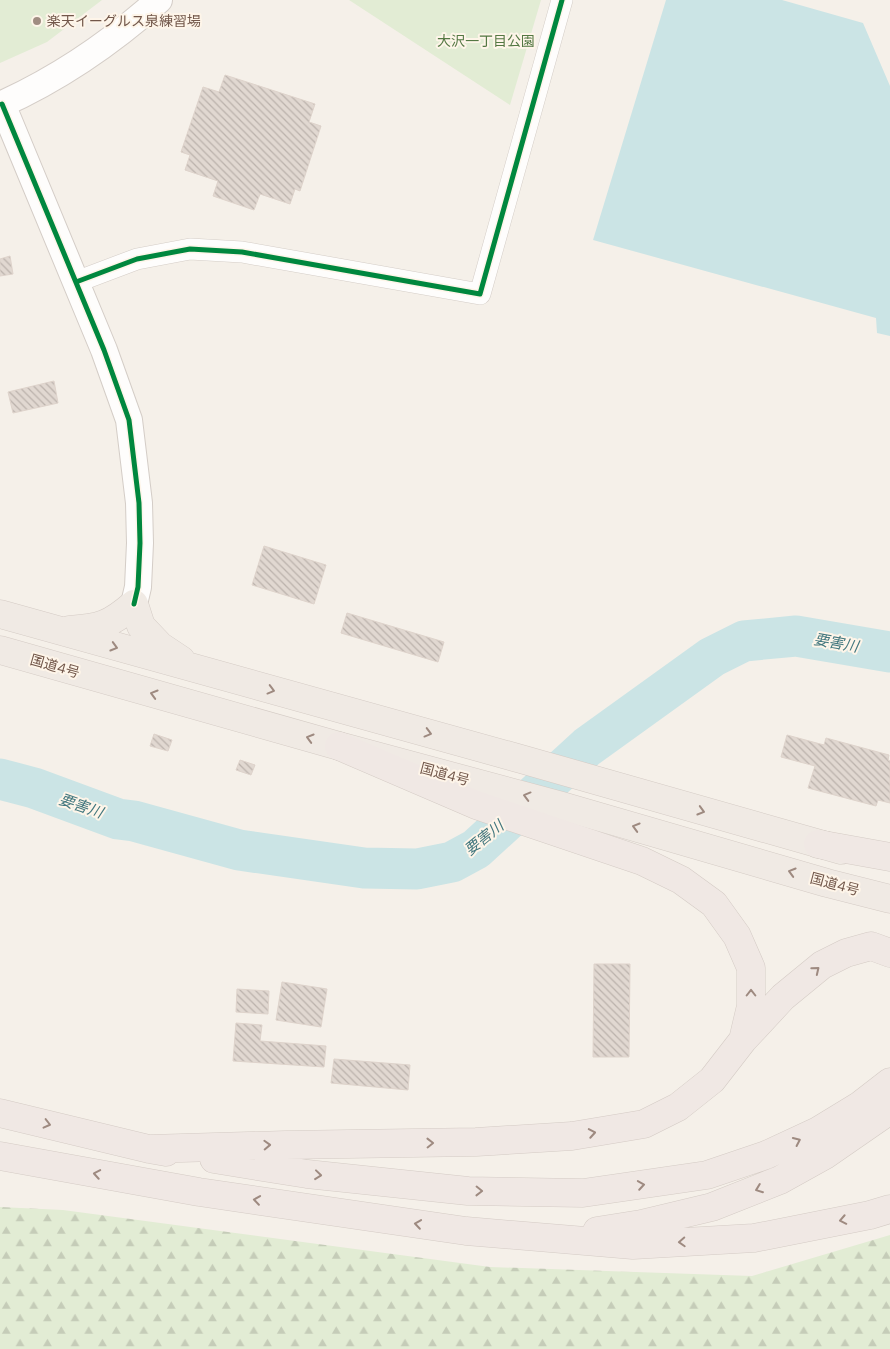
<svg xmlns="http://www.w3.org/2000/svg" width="890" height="1349" font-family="'DM Sans','Noto Sans JP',sans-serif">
<defs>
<pattern id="forest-firs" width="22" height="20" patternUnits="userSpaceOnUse" patternTransform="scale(1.25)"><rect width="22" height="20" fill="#e2ecd4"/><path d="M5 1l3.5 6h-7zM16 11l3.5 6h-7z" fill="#c5ccb8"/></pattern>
<pattern id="building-back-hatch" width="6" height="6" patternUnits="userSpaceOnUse" patternTransform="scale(1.25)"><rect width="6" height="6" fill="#e1d8d1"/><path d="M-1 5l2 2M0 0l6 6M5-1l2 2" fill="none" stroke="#bbb2ac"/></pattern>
</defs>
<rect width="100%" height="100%" fill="#f5f0e9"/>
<path fill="#e2ecd4" d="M 0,0 L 102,0 L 47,42 L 0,63 Z
M 349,0 L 541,0 L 510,105 Z"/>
<path fill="url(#forest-firs)" d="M 0,1207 L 63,1210 L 490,1267 L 752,1276 L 890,1235 L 890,1349 L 0,1349 Z"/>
<path fill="#cbe4e5" d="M 666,0 L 782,0 L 863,23 L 890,86 L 890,336 L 877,333 L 876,318 L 593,240 Z"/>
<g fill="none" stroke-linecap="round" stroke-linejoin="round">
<path stroke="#cbe4e5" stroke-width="41" d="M 0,779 L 34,788 L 118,819 L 134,821 L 239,850 L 364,868 L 417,869 L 452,862 L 476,849 L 587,747 L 712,657 L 744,641 L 796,636 L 890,652"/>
</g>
<path fill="url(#building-back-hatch)" stroke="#ded3cb" d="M 225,75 L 315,104 L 309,122 L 321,126 L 300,191 L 295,189 L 290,204 L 260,194 L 254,210 L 213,196 L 218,181 L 185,170 L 190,155 L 181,152 L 203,87 L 219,92 Z
M 10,256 L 13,274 L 0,276 L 0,259 Z
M 54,381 L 58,403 L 13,413 L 8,392 Z
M 264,546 L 326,565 L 314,604 L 252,585 Z
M 347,613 L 444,642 L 438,662 L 341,633 Z
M 154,734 L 172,740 L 168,751 L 150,746 Z
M 787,735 L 824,745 L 826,738 L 889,755 L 888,760 L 890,761 L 890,803 L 878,800 L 876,806 L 808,788 L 815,766 L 781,757 Z
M 240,760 L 255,765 L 251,775 L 236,770 Z
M 594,964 L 630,964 L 629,1057 L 593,1057 Z
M 282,982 L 327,989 L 321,1027 L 276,1020 Z
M 237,989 L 269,991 L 268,1014 L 236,1012 Z
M 236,1023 L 262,1025 L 260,1041 L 326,1046 L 324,1067 L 233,1061 Z
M 334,1059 L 410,1065 L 408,1090 L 331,1083 Z"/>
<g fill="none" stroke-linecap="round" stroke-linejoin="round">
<g stroke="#d4cdc7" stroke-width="22">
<path id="minor" d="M 76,282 L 137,259 L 190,249 L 242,252 L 480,294 L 562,0"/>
</g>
<g stroke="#d4cdc7" stroke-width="28">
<path id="tertiary" d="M 2,104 L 104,350 L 129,420 L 139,503 L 140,543 L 138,587 L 134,604
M 0,105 C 58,79 112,42 159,0"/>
</g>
<g stroke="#d4cbc5" stroke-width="29">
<path id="trunk" d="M 0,614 L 521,759 L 841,850
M 69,630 C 100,628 110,625 134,604 L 141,626 L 160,646 L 181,660
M 0,650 L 339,746 L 562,806 L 827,883 L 890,899"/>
</g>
<g stroke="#d4cbc5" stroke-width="29">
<path id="motorway" d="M 818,844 L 890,857
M 744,1039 L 783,997 L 822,965 L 846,953 L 871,946 L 890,953
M 0,1113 L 149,1149 L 166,1152
M 149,1149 L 285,1145 L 476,1142 L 572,1136 L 644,1124 L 678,1107 L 712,1080 L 743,1040 L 751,1006 L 751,968 L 737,936 L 714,904 L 681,880 L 642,861 L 476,805 L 339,746
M 0,1156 L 199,1192 L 466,1231 L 633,1245 L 754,1238 L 870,1215 L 890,1209
M 214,1159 L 307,1174 L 468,1191 L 583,1193 L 707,1175 L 766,1155 L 818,1131 L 859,1106 L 890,1082
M 597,1231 L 641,1224 L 712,1207 L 780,1180 L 825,1155 L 890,1110"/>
</g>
<use href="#minor" stroke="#fefdfc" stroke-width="21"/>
<use href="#tertiary" stroke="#fefdfc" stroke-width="26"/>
<use href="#trunk" stroke="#f0eae4" stroke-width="28"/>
<use href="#motorway" stroke="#f0e8e4" stroke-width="28"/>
<g stroke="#fef5e9" stroke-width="8">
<path id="cycleway" d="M 2,104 L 104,350 L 129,420 L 139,503 L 140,543 L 138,587 L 134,604
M 76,282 L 137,259 L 190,249 L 242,252 L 480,294 L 562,0"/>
</g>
<use href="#cycleway" stroke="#00873e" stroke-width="5"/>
</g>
<defs><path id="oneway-chevron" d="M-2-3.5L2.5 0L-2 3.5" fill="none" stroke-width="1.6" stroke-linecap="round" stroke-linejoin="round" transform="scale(1.25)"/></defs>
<g stroke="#9e8a80">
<use href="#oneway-chevron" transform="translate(114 647) rotate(16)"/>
<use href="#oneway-chevron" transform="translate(271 690) rotate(15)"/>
<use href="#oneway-chevron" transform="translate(154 694) rotate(-164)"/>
<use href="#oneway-chevron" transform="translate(428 733) rotate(15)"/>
<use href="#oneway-chevron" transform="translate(310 738) rotate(-164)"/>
<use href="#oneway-chevron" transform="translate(527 796) rotate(-165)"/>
<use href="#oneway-chevron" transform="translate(701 811) rotate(16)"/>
<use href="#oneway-chevron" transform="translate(636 827) rotate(-164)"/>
<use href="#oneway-chevron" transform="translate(792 872) rotate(-164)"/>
<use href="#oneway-chevron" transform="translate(816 970) rotate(-39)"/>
<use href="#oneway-chevron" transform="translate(751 993) rotate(-90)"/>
<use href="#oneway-chevron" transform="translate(47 1124) rotate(14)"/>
<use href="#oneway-chevron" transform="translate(592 1133) rotate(-10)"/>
<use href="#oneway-chevron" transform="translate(797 1141) rotate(-25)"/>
<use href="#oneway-chevron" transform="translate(430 1143) rotate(-1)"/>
<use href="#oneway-chevron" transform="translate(267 1145) rotate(-2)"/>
<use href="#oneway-chevron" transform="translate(97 1174) rotate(-170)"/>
<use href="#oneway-chevron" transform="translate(318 1175) rotate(6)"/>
<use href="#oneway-chevron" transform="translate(641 1185) rotate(-9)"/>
<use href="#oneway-chevron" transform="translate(759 1189) rotate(159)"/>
<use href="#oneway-chevron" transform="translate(479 1191) rotate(1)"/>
<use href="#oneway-chevron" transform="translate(257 1200) rotate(-172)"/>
<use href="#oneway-chevron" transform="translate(843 1220) rotate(169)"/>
<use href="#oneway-chevron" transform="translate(418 1224) rotate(-172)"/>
<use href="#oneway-chevron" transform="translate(682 1242) rotate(177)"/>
</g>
<circle fill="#a08d82" stroke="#fef5e9" stroke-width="2" cx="37" cy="21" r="5"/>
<g text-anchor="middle" stroke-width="4" stroke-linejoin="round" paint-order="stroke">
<g font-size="14" fill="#72574a" stroke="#fef5e9" text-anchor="start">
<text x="47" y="26">楽天イーグルス泉練習場</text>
</g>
<g font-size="14" fill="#547843" stroke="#fef5e9">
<text x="486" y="46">大沢一丁目公園</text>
</g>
<g font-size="14" fill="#72574a" stroke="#fef5e9">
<text transform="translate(55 666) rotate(16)" y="5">国道4号</text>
<text transform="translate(445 774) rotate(15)" y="5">国道4号</text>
<text transform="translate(835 884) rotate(15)" y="5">国道4号</text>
</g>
<g font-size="15" font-style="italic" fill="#42777e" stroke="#fef5e9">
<text transform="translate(836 643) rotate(10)" y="5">要害川</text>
<text transform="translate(81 806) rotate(19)" y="5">要害川</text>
<text transform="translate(484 838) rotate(-39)" y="5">要害川</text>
</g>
</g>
</svg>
